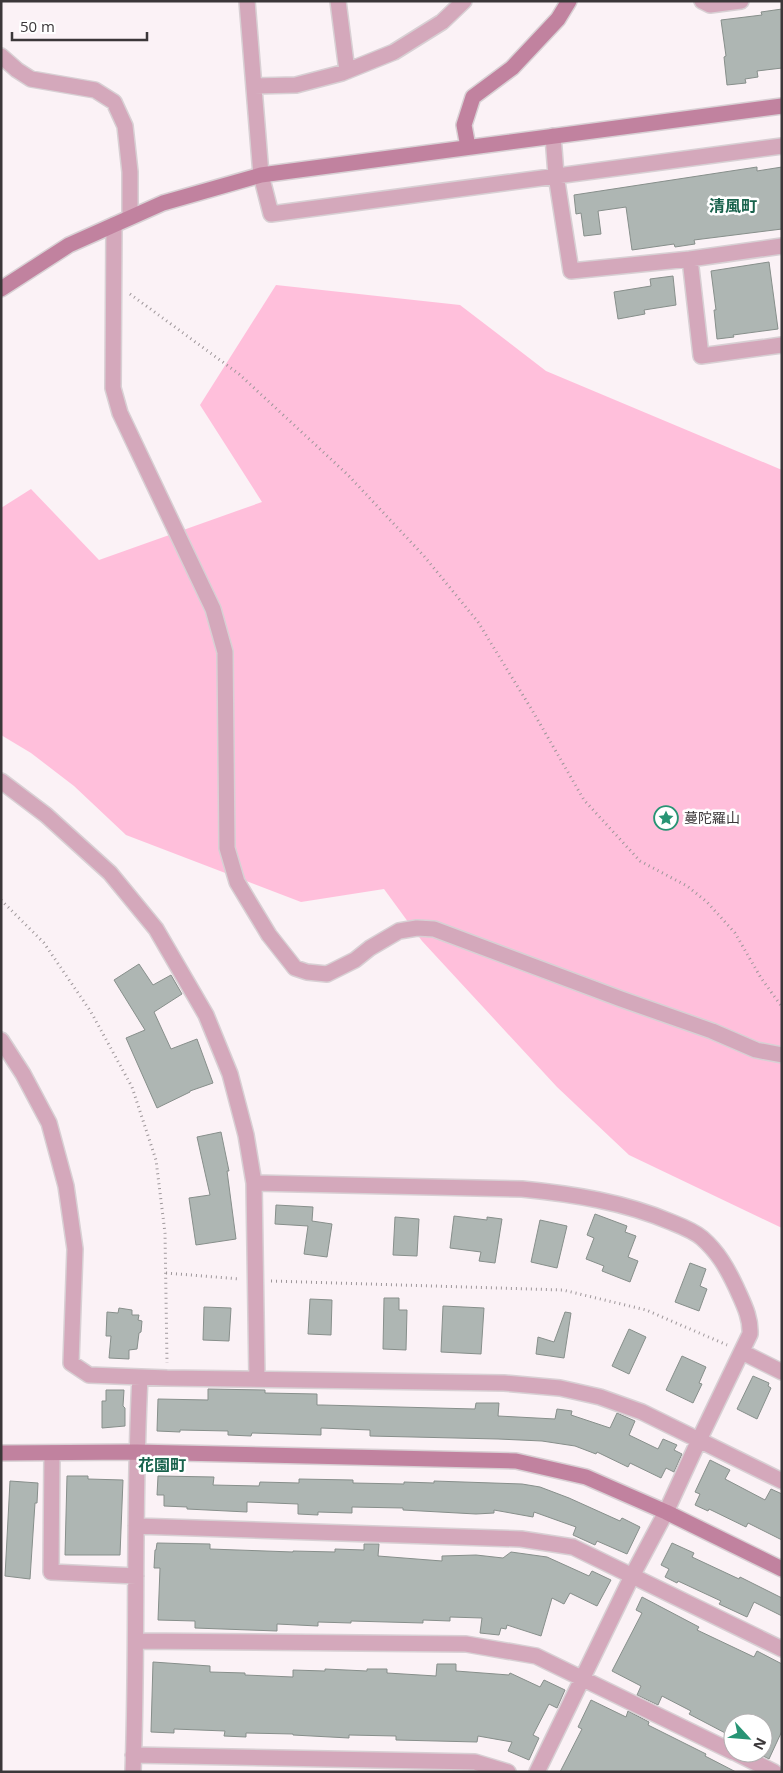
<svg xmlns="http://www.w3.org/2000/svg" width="783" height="1773" font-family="'Open Sans','Noto Sans JP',sans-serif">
<rect width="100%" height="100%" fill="#fbf2f6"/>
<path fill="#ffbfdb" d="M 276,285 L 460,305 L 546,371 L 782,470 L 782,1228 L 629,1155 L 557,1087 L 422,941 L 384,889 L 301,902 L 126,835 L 74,786 L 31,753 L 1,735 L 1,508 L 31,489 L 99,560 L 262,502 L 200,405 Z"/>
<path fill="#aeb6b3" stroke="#878f8b" d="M 782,9 L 782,68 L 757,71 L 758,77 L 745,79 L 746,83 L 727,85 L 724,57 L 726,56 L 721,20 L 762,15 L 761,12 Z
M 757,167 L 757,171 L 782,167 L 782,229 L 694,240 L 695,244 L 675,247 L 674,244 L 632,250 L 626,207 L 598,211 L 601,234 L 584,236 L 581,213 L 576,214 L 574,195 Z
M 769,262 L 778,329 L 733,335 L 734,337 L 717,339 L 714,310 L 716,310 L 711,271 Z
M 673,276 L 676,305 L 644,310 L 645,314 L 618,319 L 614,292 L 651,286 L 650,279 Z
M 139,964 L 153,985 L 171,975 L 182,994 L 154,1012 L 171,1049 L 197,1039 L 213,1083 L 190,1091 L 190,1092 L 157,1108 L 126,1038 L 145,1030 L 114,980 Z
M 221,1132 L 229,1171 L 227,1171 L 236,1239 L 196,1245 L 189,1198 L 210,1195 L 197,1137 Z
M 276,1205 L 313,1207 L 312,1221 L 332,1224 L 327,1257 L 304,1254 L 308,1226 L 275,1224 Z
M 595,1214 L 627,1226 L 625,1232 L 636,1236 L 628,1257 L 638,1261 L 630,1282 L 602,1271 L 604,1266 L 586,1259 L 594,1238 L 587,1235 Z
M 454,1216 L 487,1220 L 487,1217 L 502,1219 L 495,1263 L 479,1261 L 481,1252 L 450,1248 Z
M 395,1217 L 419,1219 L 417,1256 L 393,1255 Z
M 540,1220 L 567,1226 L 557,1268 L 531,1262 Z
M 690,1263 L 706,1269 L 700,1286 L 707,1289 L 699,1311 L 675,1302 Z
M 384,1298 L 399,1298 L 399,1310 L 407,1310 L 406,1350 L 383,1349 Z
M 310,1299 L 332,1300 L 331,1335 L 308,1334 Z
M 443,1306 L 484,1308 L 481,1354 L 441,1352 Z
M 204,1307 L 231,1308 L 229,1341 L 203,1340 Z
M 119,1308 L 132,1310 L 132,1315 L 139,1315 L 138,1320 L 142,1321 L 141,1332 L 139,1333 L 137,1349 L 129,1350 L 129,1359 L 109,1358 L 111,1336 L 106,1336 L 107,1312 L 118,1313 Z
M 565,1312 L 571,1313 L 564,1358 L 536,1354 L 538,1337 L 554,1342 Z
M 629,1329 L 646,1337 L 629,1374 L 612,1366 Z
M 682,1356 L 706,1367 L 699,1383 L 702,1384 L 693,1403 L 666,1390 Z
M 753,1376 L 769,1383 L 768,1386 L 771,1388 L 757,1419 L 737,1409 Z
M 208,1389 L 265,1390 L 265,1393 L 317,1394 L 317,1405 L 322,1405 L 475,1409 L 476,1403 L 499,1403 L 498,1416 L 555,1419 L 557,1409 L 572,1411 L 571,1415 L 610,1428 L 617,1413 L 635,1421 L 629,1435 L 658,1449 L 663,1439 L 677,1445 L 674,1450 L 682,1454 L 674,1472 L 666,1468 L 661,1478 L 630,1463 L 628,1467 L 597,1452 L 596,1454 L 575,1446 L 542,1441 L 498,1439 L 370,1436 L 370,1430 L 321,1428 L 321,1435 L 252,1433 L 251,1436 L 228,1435 L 228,1431 L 180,1430 L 180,1432 L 157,1431 L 158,1399 L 208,1400 Z
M 106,1390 L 124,1390 L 123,1406 L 125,1408 L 125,1426 L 102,1428 L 102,1401 L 106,1401 Z
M 710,1460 L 730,1470 L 725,1479 L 765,1500 L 771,1489 L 782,1494 L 782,1540 L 748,1523 L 746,1527 L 709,1509 L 708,1511 L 695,1505 L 700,1494 L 695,1492 Z
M 67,1476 L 88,1476 L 88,1479 L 123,1480 L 120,1555 L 65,1555 Z
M 158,1476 L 214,1477 L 213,1485 L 259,1486 L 260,1482 L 299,1483 L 299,1479 L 353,1480 L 353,1483 L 404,1484 L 404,1482 L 434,1483 L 434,1481 L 522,1484 L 540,1487 L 569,1498 L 620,1521 L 622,1518 L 640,1527 L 627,1554 L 597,1541 L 595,1545 L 573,1535 L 576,1527 L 534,1512 L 533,1517 L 494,1510 L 494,1513 L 476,1514 L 403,1510 L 403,1508 L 352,1507 L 352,1513 L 318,1512 L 318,1515 L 298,1514 L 298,1504 L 247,1502 L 247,1512 L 187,1509 L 187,1507 L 164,1506 L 164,1495 L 157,1495 Z
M 10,1481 L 38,1483 L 37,1503 L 35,1503 L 30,1579 L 5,1576 Z
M 157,1543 L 210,1544 L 210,1549 L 293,1552 L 293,1551 L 335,1552 L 335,1549 L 364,1550 L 364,1544 L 379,1544 L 378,1556 L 442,1561 L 442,1556 L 476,1555 L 503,1558 L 511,1552 L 547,1557 L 589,1576 L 592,1571 L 611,1580 L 597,1606 L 570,1593 L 564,1604 L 552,1598 L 541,1636 L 507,1625 L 506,1629 L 501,1628 L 499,1635 L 480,1633 L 482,1618 L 450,1617 L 450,1621 L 423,1620 L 423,1623 L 351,1621 L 351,1623 L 318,1622 L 318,1626 L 277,1624 L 277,1631 L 195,1628 L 195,1621 L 158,1620 L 160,1568 L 154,1568 L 155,1550 L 156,1550 Z
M 672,1543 L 694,1553 L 692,1557 L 739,1579 L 740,1577 L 782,1598 L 782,1616 L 754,1602 L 747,1617 L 719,1604 L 721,1601 L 678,1581 L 677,1583 L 665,1577 L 669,1569 L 661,1565 Z
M 642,1597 L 699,1627 L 697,1630 L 754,1657 L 757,1651 L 782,1664 L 782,1731 L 769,1759 L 763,1756 L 763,1723 L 733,1723 L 733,1728 L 729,1735 L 689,1714 L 691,1711 L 662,1696 L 658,1705 L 637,1695 L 641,1686 L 612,1671 L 642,1613 L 636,1610 Z
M 153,1662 L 210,1666 L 210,1672 L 245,1673 L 245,1675 L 293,1677 L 293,1670 L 325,1671 L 325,1669 L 367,1671 L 367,1669 L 387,1669 L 387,1673 L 436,1676 L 437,1664 L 456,1664 L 456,1671 L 509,1675 L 510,1673 L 540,1687 L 544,1680 L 565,1690 L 557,1708 L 549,1704 L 533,1735 L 539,1738 L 529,1760 L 508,1751 L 512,1742 L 478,1736 L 477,1742 L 396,1740 L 396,1736 L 349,1735 L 349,1738 L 293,1735 L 293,1734 L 246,1733 L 246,1737 L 224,1736 L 225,1731 L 174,1729 L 174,1733 L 151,1732 Z
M 591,1700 L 626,1717 L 628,1711 L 649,1722 L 648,1725 L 706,1754 L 705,1756 L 736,1772 L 560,1772 L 582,1729 L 578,1727 Z"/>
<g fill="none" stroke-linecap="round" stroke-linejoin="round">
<g stroke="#d8d0d4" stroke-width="18">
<path id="street" d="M 247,1 L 261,175 L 271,214 L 782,146
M 338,1 L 347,71
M 702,1 L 710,5 L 741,1
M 1,56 L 17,70 L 31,79 L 95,90 L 114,102 L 125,126 L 130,172 L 130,217
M 254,86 L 296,85 L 342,73 L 394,52 L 442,22 L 464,1
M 553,136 L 556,175 L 571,271 L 690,259 L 701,356 L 782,345
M 114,225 L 113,388 L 120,413 L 213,609 L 225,652 L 227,848 L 237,882 L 269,935 L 295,968 L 307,972 L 327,974 L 355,960 L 370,948 L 399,931 L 417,928 L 434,929 L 621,999 L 712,1031 L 756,1050 L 782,1055
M 690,259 L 782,246
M 1,781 L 46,815 L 110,873 L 156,929 L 206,1015 L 230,1074 L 246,1135 L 254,1183 L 257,1379
M 1,1040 L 23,1074 L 49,1123 L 66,1186 L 75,1249 L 71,1363 L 89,1375 L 167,1378 L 504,1383 L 560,1388 L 600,1397 L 642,1412 L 782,1481
M 254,1183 L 522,1189 C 573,1194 624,1202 671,1222 C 681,1226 694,1231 702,1238 C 718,1252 727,1268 736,1287 C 743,1303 751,1317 750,1334 L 699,1440 L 666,1512 L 632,1576 L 537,1772
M 742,1352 L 782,1372
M 52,1453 L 51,1572 L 136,1576
M 136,1526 L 521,1539 L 573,1547 L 782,1649
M 136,1641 L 466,1644 L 536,1656 L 733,1752
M 736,1753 L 774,1772
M 133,1755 L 475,1762 L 508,1772
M 133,1772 C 138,1640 133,1509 140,1377"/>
</g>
<g stroke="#d8d0d4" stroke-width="18">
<path id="secondary" d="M 468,147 L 464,125 L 473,97 L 512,68 L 558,19 L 569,1
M 1,289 L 69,245 L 163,203 L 261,175 L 782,106
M 1,1453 L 136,1452 L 516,1461 L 586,1477 L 666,1512 L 782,1569"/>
</g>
<path stroke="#9e979a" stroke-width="3" stroke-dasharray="1 4" stroke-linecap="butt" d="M 130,294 L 239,374 L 348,475 L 424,556 L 478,622 L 532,710 L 584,800 L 640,861 L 687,886 L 707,902 L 735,933 L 761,978 L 782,1007
M 1,900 L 44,943 L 91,1012 L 132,1087 L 156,1160 L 165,1233 L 167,1363
M 166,1273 L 240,1279
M 271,1281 L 563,1290 L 646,1310 L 727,1345"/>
<use href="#street" stroke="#d4a8bb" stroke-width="15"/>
<use href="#secondary" stroke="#c1829f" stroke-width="15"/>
</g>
<defs>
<g id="sight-ring" transform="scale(1.25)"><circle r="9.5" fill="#fff" stroke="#279474" stroke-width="1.5"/><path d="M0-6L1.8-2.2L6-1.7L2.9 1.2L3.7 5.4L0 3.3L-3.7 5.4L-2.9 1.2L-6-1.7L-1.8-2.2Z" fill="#279474"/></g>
</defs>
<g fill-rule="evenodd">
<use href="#sight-ring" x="666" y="818"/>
</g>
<g text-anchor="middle" stroke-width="5" stroke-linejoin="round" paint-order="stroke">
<g font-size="14" fill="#3b3739" stroke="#fff" text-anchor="start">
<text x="684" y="823">蔓陀羅山</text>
</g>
<g font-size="16" font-weight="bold" fill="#18624c" stroke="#fff">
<text x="733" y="212">清風町</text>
<text x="162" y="1471">花園町</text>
</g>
</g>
<rect width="783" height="1773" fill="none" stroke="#3b3739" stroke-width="5"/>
<g transform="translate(748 1738) rotate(116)"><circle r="24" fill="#ffffff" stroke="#b1afb0"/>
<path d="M0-4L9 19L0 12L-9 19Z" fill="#279474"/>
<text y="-8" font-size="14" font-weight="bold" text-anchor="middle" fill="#3b3739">N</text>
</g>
<path d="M12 32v8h135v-8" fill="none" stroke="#3b3739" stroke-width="2.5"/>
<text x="20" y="32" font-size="15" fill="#3b3739" stroke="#ffffff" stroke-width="4" paint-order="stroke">50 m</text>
</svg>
